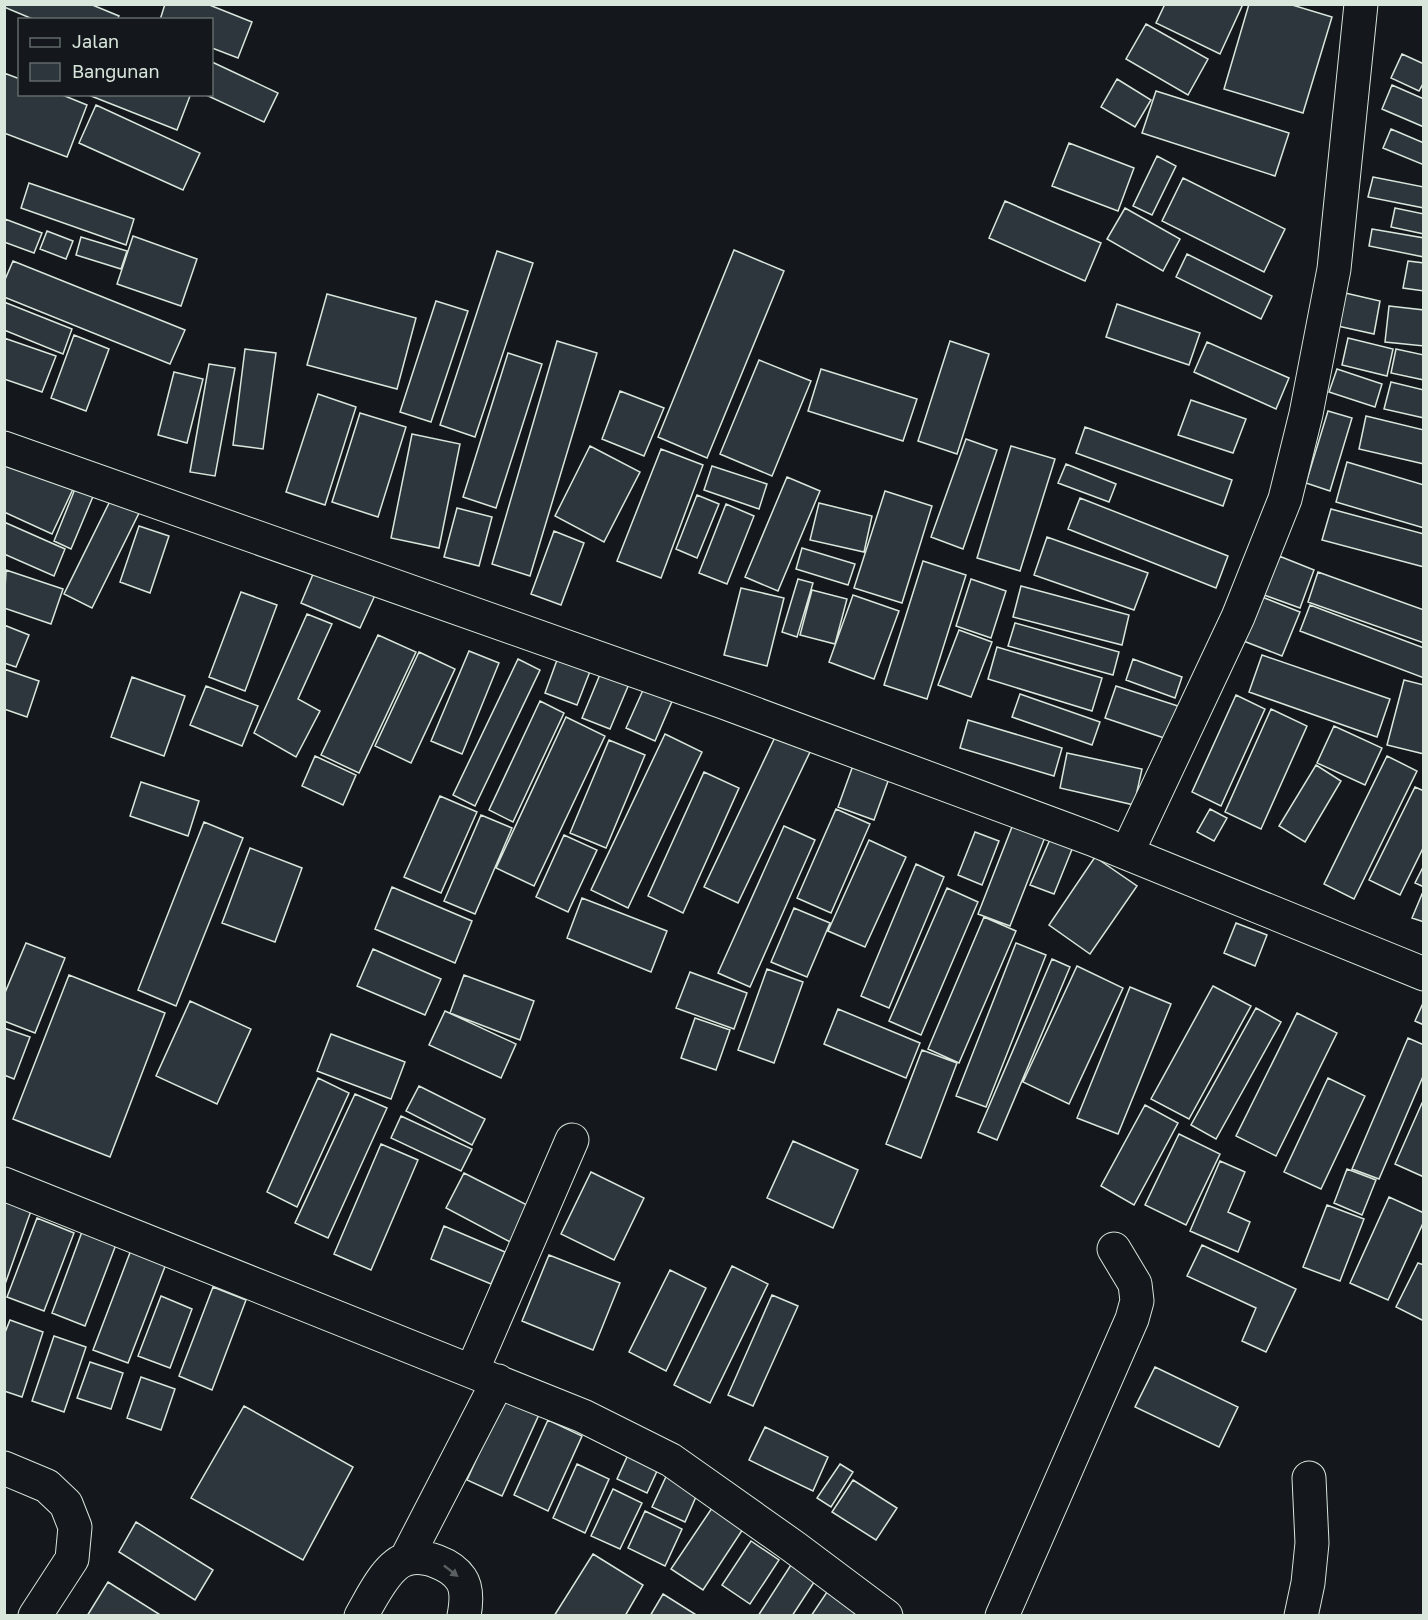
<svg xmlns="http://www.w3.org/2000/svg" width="1428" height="1620" font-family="'Golos Text',sans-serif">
<rect width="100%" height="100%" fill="#14181c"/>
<path fill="#2c363c" stroke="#d8e6dc" stroke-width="1.5" d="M 4,4 L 90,4 L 119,16 L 117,20 L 35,20 L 4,7 Z
M 165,4 L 207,4 L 252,22 L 238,58 L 212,48 L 212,20 L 160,20 Z
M 1165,4 L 1243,4 L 1220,54 L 1156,23 Z
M 1249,4 L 1289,4 L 1332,17 L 1303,113 L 1224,89 Z
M 1146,24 L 1208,59 L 1188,95 L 1126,59 Z
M 1402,54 L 1424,64 L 1424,82 L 1419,91 L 1391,78 Z
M 212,62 L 278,93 L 264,122 L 204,94 L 212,94 Z
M 4,73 L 20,79 L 20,94 L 60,94 L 87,105 L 67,157 L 4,133 Z
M 1117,79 L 1151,100 L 1135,127 L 1101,107 Z
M 1392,85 L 1424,99 L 1424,127 L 1382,109 Z
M 1156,91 L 1289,133 L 1275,176 L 1142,133 Z
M 86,94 L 188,94 L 190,96 L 177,130 Z
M 96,105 L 200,153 L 183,190 L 79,143 Z
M 1391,129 L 1424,143 L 1424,165 L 1383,148 Z
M 1069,143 L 1134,168 L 1118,211 L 1052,186 Z
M 1157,156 L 1176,166 L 1152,215 L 1133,206 Z
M 1373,177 L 1424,187 L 1424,208 L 1368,197 Z
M 1183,178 L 1285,229 L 1264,272 L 1162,221 Z
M 29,183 L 134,219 L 126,245 L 21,208 Z
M 1005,201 L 1101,243 L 1085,281 L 989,238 Z
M 1125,208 L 1180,239 L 1163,271 L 1107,239 Z
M 1395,208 L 1424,214 L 1424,234 L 1391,227 Z
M 5,219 L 42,233 L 34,253 L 4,242 Z
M 1372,229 L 1424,238 L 1424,257 L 1369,246 Z
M 47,231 L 73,241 L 66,259 L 40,249 Z
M 133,236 L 197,259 L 181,306 L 117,284 Z
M 81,237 L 127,251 L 121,269 L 76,255 Z
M 734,250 L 784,271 L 707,458 L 658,437 Z
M 497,251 L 533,263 L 475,437 L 440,425 Z
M 1187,254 L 1272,296 L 1261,319 L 1176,277 Z
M 13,261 L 185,330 L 170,364 L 4,297 L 4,282 Z
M 1408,261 L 1424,263 L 1424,291 L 1403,288 Z
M 1341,292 L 1380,301 L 1374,334 L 1333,325 Z
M 327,294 L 416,318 L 397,389 L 307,365 Z
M 436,301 L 468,311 L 431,422 L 400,412 Z
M 4,302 L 72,329 L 63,354 L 4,330 Z
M 1117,304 L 1200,333 L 1189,365 L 1106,337 Z
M 1389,306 L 1424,310 L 1424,346 L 1385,342 Z
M 74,335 L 109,349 L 86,411 L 51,398 Z
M 4,338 L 56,356 L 42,392 L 4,379 Z
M 1348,338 L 1393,349 L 1387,376 L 1342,365 Z
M 557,341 L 597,353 L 530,576 L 492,564 Z
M 950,341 L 989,354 L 957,454 L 918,441 Z
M 1207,342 L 1289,378 L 1276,409 L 1194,372 Z
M 245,349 L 276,353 L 263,449 L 233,445 Z
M 1396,349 L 1424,355 L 1424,380 L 1391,373 Z
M 508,353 L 542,364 L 496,508 L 463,497 Z
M 759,360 L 811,381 L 772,476 L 720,454 Z
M 209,364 L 235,368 L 215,476 L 190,472 Z
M 821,369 L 917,399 L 903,441 L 808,411 Z
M 1337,369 L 1382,384 L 1375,407 L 1329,392 Z
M 174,372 L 203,379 L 187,443 L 158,435 Z
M 1391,382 L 1424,390 L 1424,418 L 1384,409 Z
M 620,391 L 664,408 L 644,456 L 602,439 Z
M 318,394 L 356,407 L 325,505 L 286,492 Z
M 1191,400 L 1246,419 L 1233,453 L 1178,435 Z
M 1328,411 L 1352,418 L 1330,491 L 1306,483 Z
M 360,413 L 406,427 L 378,517 L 332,502 Z
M 1366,416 L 1424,430 L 1424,464 L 1359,449 Z
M 1085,427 L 1232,480 L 1223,506 L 1076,453 Z
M 412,434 L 460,444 L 439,548 L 391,538 Z
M 966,439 L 997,450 L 963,549 L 931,537 Z
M 590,446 L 640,472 L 604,542 L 555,516 Z
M 1011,446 L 1055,459 L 1020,571 L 977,558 Z
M 661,449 L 703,465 L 661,578 L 617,561 Z
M 4,457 L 73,489 L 52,534 L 4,512 Z
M 1347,462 L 1424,485 L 1424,528 L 1336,502 Z
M 1066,464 L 1116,484 L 1109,502 L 1058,483 Z
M 712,466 L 767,484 L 759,509 L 704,490 Z
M 787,477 L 820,491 L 778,591 L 745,577 Z
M 79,479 L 97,487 L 71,549 L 54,541 Z
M 885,491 L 932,506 L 902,603 L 854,588 Z
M 697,495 L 719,504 L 697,558 L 676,549 Z
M 112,497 L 140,511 L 92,608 L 64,594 Z
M 1080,498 L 1228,556 L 1216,588 L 1068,529 Z
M 819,503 L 872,516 L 864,552 L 810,540 Z
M 726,504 L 754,516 L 727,584 L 699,573 Z
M 457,508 L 492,517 L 479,566 L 444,557 Z
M 1331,509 L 1424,534 L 1424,567 L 1322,540 Z
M 4,522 L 65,549 L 54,576 L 4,554 Z
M 139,526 L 169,536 L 150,593 L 120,582 Z
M 554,531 L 584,543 L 561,605 L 531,594 Z
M 1047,537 L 1148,573 L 1134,610 L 1034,575 Z
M 802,548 L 855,564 L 848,585 L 796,569 Z
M 1279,556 L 1314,570 L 1300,608 L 1264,595 Z
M 923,561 L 966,575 L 927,699 L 884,685 Z
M 316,567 L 376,593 L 360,628 L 301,603 Z
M 6,570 L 63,589 L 51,624 L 4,608 Z
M 1318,572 L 1424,610 L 1424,643 L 1308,602 Z
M 798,579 L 813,583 L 797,637 L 782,632 Z
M 971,579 L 1006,591 L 991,638 L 956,626 Z
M 1021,586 L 1129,615 L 1122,645 L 1013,617 Z
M 741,588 L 784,598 L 767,666 L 724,655 Z
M 812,590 L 847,599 L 835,644 L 800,635 Z
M 241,592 L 277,605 L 245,691 L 209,677 Z
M 853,595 L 899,611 L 874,679 L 829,662 Z
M 1257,595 L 1300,612 L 1282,656 L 1241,640 Z
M 1310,605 L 1424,648 L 1424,678 L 1300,631 Z
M 307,614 L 332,624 L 298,699 L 320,711 L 296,757 L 254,733 Z
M 1015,623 L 1119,652 L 1113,675 L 1008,646 Z
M 4,625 L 29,635 L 16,667 L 4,663 Z
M 959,630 L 992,642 L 971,697 L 938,685 Z
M 378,635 L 416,652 L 359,773 L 321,755 Z
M 997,647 L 1102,678 L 1092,711 L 988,679 Z
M 561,649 L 594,661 L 577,705 L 545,693 Z
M 469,651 L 499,663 L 462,754 L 431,741 Z
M 419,652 L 455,669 L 411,763 L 375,746 Z
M 1262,655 L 1390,699 L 1377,737 L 1249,692 Z
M 518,659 L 540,670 L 475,806 L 453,795 Z
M 1133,659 L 1182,677 L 1175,698 L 1126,680 Z
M 4,669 L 39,681 L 27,717 L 4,709 Z
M 601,672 L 629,684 L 610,729 L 582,718 Z
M 132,677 L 185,696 L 164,756 L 111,737 Z
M 648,679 L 676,692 L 655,741 L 626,728 Z
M 1404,680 L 1424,685 L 1424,754 L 1387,745 Z
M 206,686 L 258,706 L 242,746 L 190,725 Z
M 1116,686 L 1181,707 L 1170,740 L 1105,718 Z
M 1020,694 L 1100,722 L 1092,745 L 1012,717 Z
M 1236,695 L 1265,709 L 1221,806 L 1192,792 Z
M 540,701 L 564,713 L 513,822 L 489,810 Z
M 1271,709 L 1307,726 L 1261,829 L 1225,812 Z
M 566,717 L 605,736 L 534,886 L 496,868 Z
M 968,720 L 1062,748 L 1054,776 L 960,748 Z
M 1334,726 L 1382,748 L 1365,785 L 1317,763 Z
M 665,734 L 702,752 L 628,908 L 591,890 Z
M 776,735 L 810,752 L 738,903 L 704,887 Z
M 609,740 L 645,755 L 606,848 L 570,833 Z
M 1067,753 L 1142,769 L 1134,805 L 1060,788 Z
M 315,756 L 356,775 L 343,805 L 302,786 Z
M 1387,756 L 1417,771 L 1354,899 L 1324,884 Z
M 855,760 L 891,773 L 874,820 L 838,807 Z
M 1316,765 L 1341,781 L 1305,842 L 1279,826 Z
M 704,772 L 739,788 L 683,913 L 648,896 Z
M 141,782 L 199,801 L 188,836 L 130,816 Z
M 1415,787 L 1424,791 L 1424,846 L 1400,895 L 1369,880 Z
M 440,796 L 477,812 L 441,893 L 404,877 Z
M 836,809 L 870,824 L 831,913 L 797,898 Z
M 1210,809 L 1227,818 L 1214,841 L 1197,832 Z
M 1017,814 L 1049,827 L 1010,926 L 978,914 Z
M 481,815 L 512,828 L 475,914 L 444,901 Z
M 204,822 L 243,838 L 176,1006 L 138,990 Z
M 784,826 L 815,840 L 750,987 L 718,973 Z
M 1055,828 L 1077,837 L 1054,894 L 1030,885 Z
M 975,832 L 999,841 L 982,885 L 958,875 Z
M 564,835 L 597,850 L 568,912 L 536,897 Z
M 869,840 L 906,857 L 865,947 L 828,931 Z
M 250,848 L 302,868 L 275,942 L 222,923 Z
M 1095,857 L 1137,886 L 1090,954 L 1049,925 Z
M 916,864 L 944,877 L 889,1008 L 861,996 Z
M 1424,865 L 1424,887 L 1415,883 Z
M 392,887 L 472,921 L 455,963 L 375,929 Z
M 947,888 L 978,902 L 921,1035 L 889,1021 Z
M 1422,894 L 1424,895 L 1424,922 L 1412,918 Z
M 582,898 L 667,931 L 651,972 L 567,938 Z
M 794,908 L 830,923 L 807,977 L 771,962 Z
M 984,917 L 1016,931 L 959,1063 L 928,1049 Z
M 1236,923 L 1267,935 L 1255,966 L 1224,953 Z
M 26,943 L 65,958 L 35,1033 L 4,1021 L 4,995 Z
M 1016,943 L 1046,955 L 986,1107 L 956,1096 Z
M 373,949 L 441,979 L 425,1015 L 357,986 Z
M 1052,959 L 1070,967 L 997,1140 L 978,1132 Z
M 1077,966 L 1123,988 L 1069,1104 L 1023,1082 Z
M 767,969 L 803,982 L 774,1063 L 738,1050 Z
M 690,972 L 747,993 L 734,1029 L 676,1008 Z
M 69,975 L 165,1013 L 110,1157 L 13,1119 Z
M 464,975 L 534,1001 L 520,1040 L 450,1013 Z
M 1213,986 L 1251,1006 L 1189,1119 L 1151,1099 Z
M 1130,987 L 1171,1004 L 1118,1134 L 1077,1118 Z
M 190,1001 L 251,1029 L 217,1104 L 156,1076 Z
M 1424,1001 L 1424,1025 L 1415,1021 Z
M 1256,1008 L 1281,1022 L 1216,1139 L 1191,1125 Z
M 838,1009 L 920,1043 L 906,1078 L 824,1044 Z
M 445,1011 L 516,1044 L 501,1078 L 429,1045 Z
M 1297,1013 L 1337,1033 L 1276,1156 L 1236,1136 Z
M 695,1018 L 730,1030 L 716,1070 L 681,1058 Z
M 4,1028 L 30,1037 L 14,1079 L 4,1075 Z
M 331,1034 L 405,1062 L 391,1099 L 317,1071 Z
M 1408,1038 L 1424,1045 L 1424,1074 L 1379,1179 L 1352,1169 Z
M 922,1050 L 957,1063 L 921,1158 L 886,1144 Z
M 318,1078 L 349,1093 L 297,1207 L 267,1192 Z
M 1328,1078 L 1365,1096 L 1321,1189 L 1284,1172 Z
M 419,1086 L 485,1119 L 472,1145 L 406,1111 Z
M 355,1094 L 387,1108 L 328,1238 L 295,1223 Z
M 1422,1103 L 1424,1104 L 1424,1177 L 1395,1164 Z
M 1145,1105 L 1178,1123 L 1134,1205 L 1101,1186 Z
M 401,1116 L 472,1149 L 461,1171 L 391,1138 Z
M 1179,1134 L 1220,1154 L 1186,1225 L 1145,1205 Z
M 793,1141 L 858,1170 L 833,1228 L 767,1198 Z
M 381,1144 L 418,1160 L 371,1270 L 334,1254 Z
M 1220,1161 L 1245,1172 L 1228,1212 L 1250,1222 L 1238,1252 L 1190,1231 Z
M 1347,1169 L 1376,1180 L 1362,1215 L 1334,1203 Z
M 591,1172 L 644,1198 L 614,1260 L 561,1234 Z
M 464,1173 L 533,1208 L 514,1244 L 446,1208 Z
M 1389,1197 L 1424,1213 L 1424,1221 L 1388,1300 L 1350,1283 Z
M 4,1199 L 32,1208 L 4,1287 Z
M 1327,1205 L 1364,1219 L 1340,1281 L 1303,1267 Z
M 37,1218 L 74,1233 L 44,1311 L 7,1297 Z
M 444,1226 L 505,1252 L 491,1284 L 431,1259 Z
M 83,1229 L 117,1242 L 85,1326 L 52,1313 Z
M 1202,1245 L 1296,1289 L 1266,1352 L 1242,1341 L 1256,1308 L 1187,1276 Z
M 131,1250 L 166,1264 L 128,1363 L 93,1350 Z
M 549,1255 L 620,1283 L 593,1350 L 522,1321 Z
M 1418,1263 L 1424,1265 L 1424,1321 L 1396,1307 Z
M 732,1266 L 768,1284 L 710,1403 L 674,1385 Z
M 670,1270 L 706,1288 L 666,1371 L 629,1352 Z
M 213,1287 L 246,1300 L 212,1390 L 179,1376 Z
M 772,1295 L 798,1306 L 753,1406 L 728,1395 Z
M 161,1296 L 192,1309 L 170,1368 L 138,1356 Z
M 10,1320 L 43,1332 L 22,1397 L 4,1391 L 4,1335 Z
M 54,1336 L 86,1347 L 64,1412 L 32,1401 Z
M 90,1362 L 123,1373 L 111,1409 L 77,1398 Z
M 1155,1367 L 1238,1407 L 1219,1447 L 1135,1407 Z
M 141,1377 L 175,1389 L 161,1430 L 127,1418 Z
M 507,1392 L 542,1408 L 502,1496 L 467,1480 Z
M 244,1406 L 353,1467 L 303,1560 L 191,1498 Z
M 548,1420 L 582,1436 L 548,1511 L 514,1495 Z
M 765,1427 L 828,1457 L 813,1491 L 749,1460 Z
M 632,1446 L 662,1460 L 647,1493 L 617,1479 Z
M 577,1464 L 609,1479 L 585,1533 L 553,1518 Z
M 840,1464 L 853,1472 L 831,1507 L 817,1498 Z
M 670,1468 L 702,1483 L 685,1522 L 652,1507 Z
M 853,1480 L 897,1508 L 876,1540 L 832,1512 Z
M 613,1489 L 642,1503 L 620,1549 L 591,1536 Z
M 712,1508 L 743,1529 L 703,1590 L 671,1569 Z
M 645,1511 L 682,1529 L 665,1566 L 628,1548 Z
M 136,1522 L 213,1570 L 195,1600 L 119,1552 Z
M 751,1541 L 779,1560 L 750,1604 L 722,1585 Z
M 593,1554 L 643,1585 L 625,1616 L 554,1616 Z
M 798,1554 L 822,1570 L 792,1616 L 758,1616 Z
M 108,1582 L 162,1616 L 87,1616 Z
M 829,1589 L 868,1616 L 811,1616 Z
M 663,1594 L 698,1616 L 650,1616 Z"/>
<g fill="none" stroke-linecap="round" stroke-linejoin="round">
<g stroke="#d8e6dc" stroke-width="35">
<path id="street" d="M 4,448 L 723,702 L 1092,839 L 1424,974
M 1127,853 L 1238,617 L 1285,499 L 1306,414 L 1334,269 L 1361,4
M 4,1184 L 583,1416 L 671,1460 L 794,1547 L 886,1616
M 472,1371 L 572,1140
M 4,1468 L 47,1486 L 66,1504 L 75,1527 L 72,1559 L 35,1616
M 406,1559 L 498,1381
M 361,1616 C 371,1599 387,1564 407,1559 C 424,1554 451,1564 461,1579 C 468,1589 466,1605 464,1616
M 1002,1616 L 1132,1319 L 1137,1301 L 1135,1284 L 1114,1249
M 1301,1616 L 1308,1583 L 1312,1543 L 1309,1478"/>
</g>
<use href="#street" stroke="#14181c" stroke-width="33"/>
</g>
<defs><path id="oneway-solid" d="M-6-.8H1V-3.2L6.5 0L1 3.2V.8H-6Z" transform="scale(1.5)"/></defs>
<use fill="#59605f" href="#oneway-solid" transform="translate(451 1571) rotate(38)"/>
<rect width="1428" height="1620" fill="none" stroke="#d8e6dc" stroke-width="12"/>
<rect x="18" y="18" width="195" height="78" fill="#14181c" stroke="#626a69" stroke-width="1.5"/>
<rect x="30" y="38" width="30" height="9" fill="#14181c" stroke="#626a69" stroke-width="1.5"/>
<text x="72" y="48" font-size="18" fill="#d8e6dc">Jalan</text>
<rect x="30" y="63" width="30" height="18" fill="#2c363c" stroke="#626a69" stroke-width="1.5"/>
<text x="72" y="78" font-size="18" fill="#d8e6dc">Bangunan</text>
</svg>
